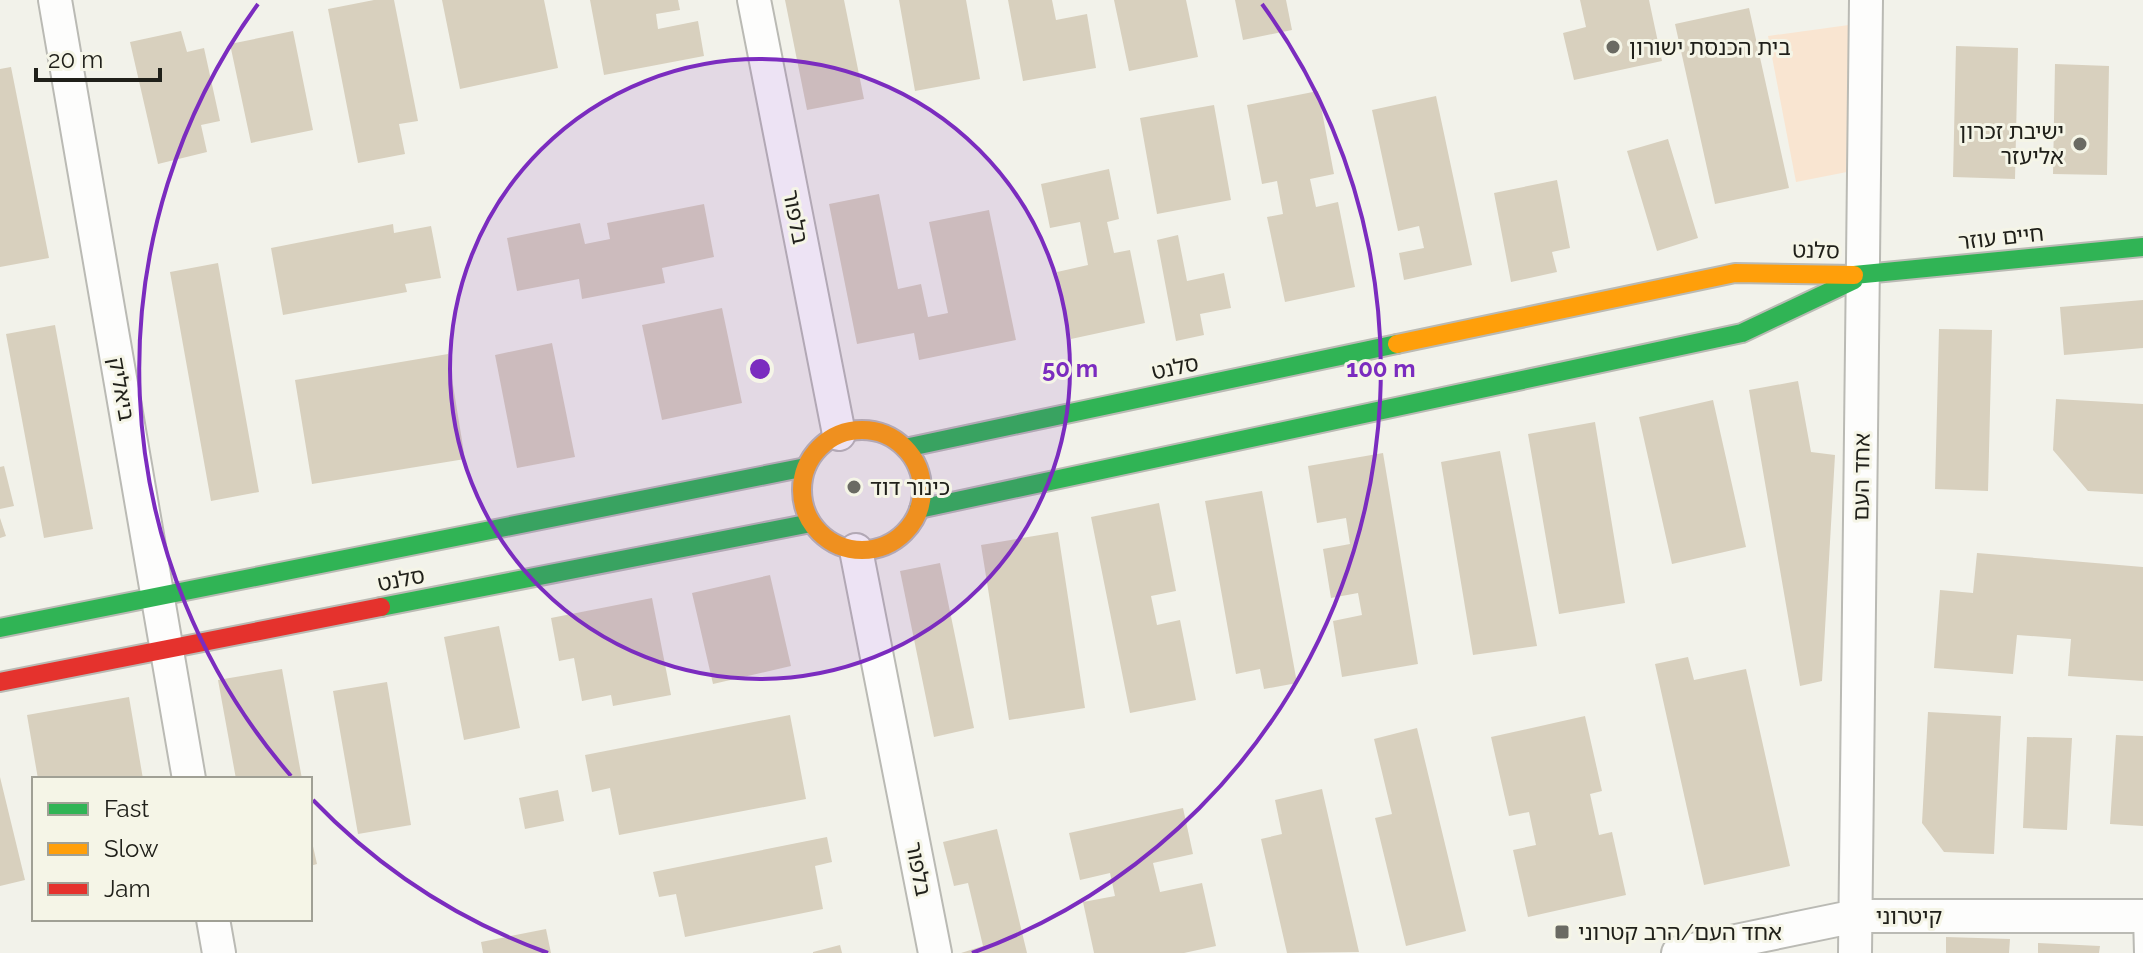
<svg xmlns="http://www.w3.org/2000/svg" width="2143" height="953" font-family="Raleway,'Noto Sans Hebrew',sans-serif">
<rect width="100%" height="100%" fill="#f2f2ea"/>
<path fill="#f9e5d1" d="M 1856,24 L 1857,170 L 1796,182 L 1768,36 Z"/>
<path fill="#d8d0be" d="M 374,0 L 394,0 L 418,121 L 399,124 L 405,154 L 358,163 L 328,9 Z
M 442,0 L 544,0 L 558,68 L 460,89 Z
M 590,0 L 678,0 L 680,10 L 656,14 L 658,29 L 698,21 L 704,56 L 604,75 Z
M 785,0 L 844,0 L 864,99 L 807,110 Z
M 899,0 L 966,0 L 980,79 L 915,91 Z
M 1008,0 L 1052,0 L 1056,20 L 1087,14 L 1096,68 L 1023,81 Z
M 1114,0 L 1186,0 L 1198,57 L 1129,71 Z
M 1235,0 L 1286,0 L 1292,30 L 1243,40 Z
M 1580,0 L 1649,0 L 1662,61 L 1574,80 L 1563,33 L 1586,27 Z
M 1749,8 L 1789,188 L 1715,204 L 1675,24 Z
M 181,31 L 187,52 L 204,48 L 220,121 L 201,125 L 207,152 L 158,164 L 130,42 Z
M 293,31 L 313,130 L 251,143 L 230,44 Z
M 1956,46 L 2018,48 L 2015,179 L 1953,177 Z
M 2055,64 L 2109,66 L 2107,175 L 2053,174 Z
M 11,67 L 49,258 L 0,267 L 0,69 Z
M 1318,91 L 1334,174 L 1310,179 L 1316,207 L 1338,202 L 1355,287 L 1285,302 L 1267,217 L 1283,214 L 1277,181 L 1262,184 L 1247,105 Z
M 1436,96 L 1472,265 L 1404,280 L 1399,253 L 1424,248 L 1419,226 L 1398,231 L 1372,110 Z
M 1214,105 L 1231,200 L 1157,214 L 1140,118 Z
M 1668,139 L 1698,238 L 1657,251 L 1627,151 Z
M 1109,169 L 1119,219 L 1107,222 L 1114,253 L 1130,250 L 1145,323 L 1071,339 L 1057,272 L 1088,265 L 1080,222 L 1050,228 L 1041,184 Z
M 1557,180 L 1570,248 L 1552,252 L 1557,272 L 1511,282 L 1494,193 Z
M 879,194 L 898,289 L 921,284 L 928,317 L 948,313 L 929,222 L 989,210 L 1016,340 L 919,360 L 914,333 L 857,344 L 829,204 Z
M 704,204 L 714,257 L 662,268 L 665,283 L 582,299 L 579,279 L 517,291 L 507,238 L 580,223 L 585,244 L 610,239 L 607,223 Z
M 393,224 L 394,233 L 431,226 L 441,278 L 405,284 L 407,292 L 283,315 L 271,248 Z
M 1178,235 L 1187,281 L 1224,273 L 1231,308 L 1200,314 L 1204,335 L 1176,341 L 1157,240 Z
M 218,263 L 259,492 L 211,501 L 170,272 Z
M 2143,300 L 2143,348 L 2064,355 L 2060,307 Z
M 722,308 L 742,403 L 662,420 L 642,325 Z
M 55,325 L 93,529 L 44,538 L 6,334 Z
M 1939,329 L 1992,330 L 1988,491 L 1935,489 Z
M 552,343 L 575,457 L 517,468 L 495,355 Z
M 448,354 L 465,459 L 312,484 L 295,380 Z
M 1798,381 L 1811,452 L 1835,455 L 1822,681 L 1800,686 L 1749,390 Z
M 2056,399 L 2143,404 L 2143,494 L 2088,491 L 2053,450 Z
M 1713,400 L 1746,547 L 1672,564 L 1639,417 Z
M 1595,422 L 1625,603 L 1559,614 L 1528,434 Z
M 1500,451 L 1537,646 L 1473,655 L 1441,462 Z
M 1383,453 L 1418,664 L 1342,677 L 1333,621 L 1362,615 L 1358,593 L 1331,598 L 1323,549 L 1350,544 L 1346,518 L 1317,523 L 1308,466 Z
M 4,466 L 14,506 L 0,509 L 0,467 Z
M 1262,491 L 1297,683 L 1264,689 L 1260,669 L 1236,674 L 1205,501 Z
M 1159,503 L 1176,591 L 1151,596 L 1157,625 L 1180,620 L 1196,700 L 1130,713 L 1091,517 Z
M 0,518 L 6,536 L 0,538 Z
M 1058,532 L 1085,708 L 1009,720 L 981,545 Z
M 1977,553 L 2143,567 L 2143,681 L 2068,676 L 2071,639 L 2017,635 L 2013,674 L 1934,668 L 1940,590 L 1973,593 Z
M 940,563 L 974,728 L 934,737 L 900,571 Z
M 770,575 L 791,666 L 713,684 L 692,593 Z
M 652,598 L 671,695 L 613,706 L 611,695 L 582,701 L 574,658 L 559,661 L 551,618 Z
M 499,626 L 520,728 L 464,740 L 444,637 Z
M 1688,657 L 1694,680 L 1746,669 L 1790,866 L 1704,885 L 1655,664 Z
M 282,669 L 302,779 L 236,779 L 218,680 Z
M 387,682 L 411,825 L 358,834 L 333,691 Z
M 129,697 L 143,779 L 38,779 L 27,715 Z
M 1928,712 L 2001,716 L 1994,854 L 1944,852 L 1922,823 Z
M 790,715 L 806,799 L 619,835 L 610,788 L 592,792 L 585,755 Z
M 1585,716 L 1602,791 L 1590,794 L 1599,835 L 1612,832 L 1626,895 L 1528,917 L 1513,850 L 1536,845 L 1529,812 L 1509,816 L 1491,737 Z
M 1417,728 L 1466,931 L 1406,946 L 1375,818 L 1392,814 L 1374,739 Z
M 2116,735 L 2143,736 L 2143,826 L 2110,824 Z
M 2027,737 L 2072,738 L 2067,830 L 2023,828 Z
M 0,777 L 25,880 L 0,886 Z
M 1322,789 L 1359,952 L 1287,953 L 1261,839 L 1282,834 L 1275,800 Z
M 558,790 L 564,821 L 525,829 L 519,798 Z
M 1183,808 L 1193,854 L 1153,863 L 1160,892 L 1202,883 L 1216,946 L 1184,953 L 1094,953 L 1083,902 L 1115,896 L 1110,873 L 1080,880 L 1069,833 Z
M 997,829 L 1027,953 L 961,953 L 983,946 L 968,883 L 954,886 L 943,842 Z
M 310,833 L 317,864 L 310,866 Z
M 827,837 L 832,862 L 815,866 L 823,909 L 685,937 L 676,894 L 659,897 L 653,872 Z
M 546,929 L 551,953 L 483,953 L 481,942 Z
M 1946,937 L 2010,939 L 2009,953 L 1946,953 Z
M 2038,943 L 2100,946 L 2099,953 L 2038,953 Z
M 840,945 L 842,953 L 813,953 L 813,952 Z"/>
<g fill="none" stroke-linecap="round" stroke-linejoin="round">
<g stroke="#babab4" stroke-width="20">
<path id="lane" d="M 2142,916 L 2143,953"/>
</g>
<g stroke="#babab4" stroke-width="36">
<path id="street" d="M 55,0 L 189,779
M 754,0 L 839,434
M 856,550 L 935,953
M 213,919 L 219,953
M 1678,953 L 1856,916 L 2143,916
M 1855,953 L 1866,0"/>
</g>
<g stroke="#babab4" stroke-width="22">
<path id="fast" d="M 1854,275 L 2143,247
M 905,448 L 1397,344
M 919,509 L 1742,333 L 1854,280
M 381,607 L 811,523
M 0,628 L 806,467"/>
</g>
<g stroke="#babab4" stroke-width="22">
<path id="slow" d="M 1397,344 L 1735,273 L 1854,275
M802 490a60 60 0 1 1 120 0a60 60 0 1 1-120 0Z"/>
</g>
<g stroke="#babab4" stroke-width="22">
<path id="jam" d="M 0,682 L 381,607"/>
</g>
<use href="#lane" stroke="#fdfdfc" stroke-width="16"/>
<use href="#street" stroke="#fdfdfc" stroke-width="32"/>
<use href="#fast" stroke="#30b455" stroke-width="18"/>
<use href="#slow" stroke="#ff9f0a" stroke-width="18"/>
<use href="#jam" stroke="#e5322d" stroke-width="18"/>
</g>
<circle cx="760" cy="369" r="310" fill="#7b2cbf" fill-opacity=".12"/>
<g fill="none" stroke="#7b2cbf" stroke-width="4">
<circle cx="760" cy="369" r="310"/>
<path d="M548 953A621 621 0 0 1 313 800M291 776A621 621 0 0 1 258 4M1262 4A621 621 0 0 1 972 953"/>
</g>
<g fill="#6a6a63" stroke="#f5f5e7" stroke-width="3">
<circle cx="1613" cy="47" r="8"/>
<circle cx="2080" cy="144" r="8"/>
<circle cx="854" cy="487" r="8"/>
<rect x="1554" y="924" width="16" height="16" rx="4"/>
</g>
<g text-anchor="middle" stroke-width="6" stroke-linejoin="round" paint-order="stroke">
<g font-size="22" fill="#20201a" stroke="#f5f5e7" text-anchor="start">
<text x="1629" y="55">בית הכנסת ישורון</text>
<text x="2064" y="139" text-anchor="end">ישיבת זכרון<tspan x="2064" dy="25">אליעזר</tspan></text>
<text x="870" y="495">כינור דוד</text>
<text x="1578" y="940">אחד העם/הרב קטרוני</text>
</g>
<g font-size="22" fill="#20201a" stroke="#f5f5e7">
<text transform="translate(796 217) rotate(79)" y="8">בלפור</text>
<text transform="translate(2001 237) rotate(-6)" y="8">חיים עוזר</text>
<text transform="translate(1816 250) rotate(1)" y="8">סלנט</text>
<text transform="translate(1175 367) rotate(-12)" y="8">סלנט</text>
<text transform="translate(122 389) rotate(80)" y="8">ביאליק</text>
<text transform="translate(1861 477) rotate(-89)" y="8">אחד העם</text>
<text transform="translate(401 579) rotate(-11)" y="8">סלנט</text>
<text transform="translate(919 869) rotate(79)" y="8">בלפור</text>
<text x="1909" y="924">קיטרוני</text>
</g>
</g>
<circle cx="760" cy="369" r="12" fill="#7b2cbf" stroke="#f5f5e7" stroke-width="4"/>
<g font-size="24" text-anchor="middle" font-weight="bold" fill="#7b2cbf" stroke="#f5f5e7" stroke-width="6" stroke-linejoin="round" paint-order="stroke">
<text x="1070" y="377">50 m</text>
<text x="1381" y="377">100 m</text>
</g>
<rect x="32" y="777" width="280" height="144" fill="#f5f5e7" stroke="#a0a095" stroke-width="2"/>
<rect x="48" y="803" width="40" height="12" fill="#30b455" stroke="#a0a095" stroke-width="2"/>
<text x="104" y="817" font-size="24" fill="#20201a">Fast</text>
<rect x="48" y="843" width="40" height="12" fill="#ff9f0a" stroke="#a0a095" stroke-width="2"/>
<text x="104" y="857" font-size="24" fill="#20201a">Slow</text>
<rect x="48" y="883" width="40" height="12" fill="#e5322d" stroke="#a0a095" stroke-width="2"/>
<text x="104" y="897" font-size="24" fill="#20201a">Jam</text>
<path d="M36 68v12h124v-12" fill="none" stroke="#20201a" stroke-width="4"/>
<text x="48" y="68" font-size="24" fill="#20201a" stroke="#f5f5e7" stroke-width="6" paint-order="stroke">20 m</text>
</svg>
